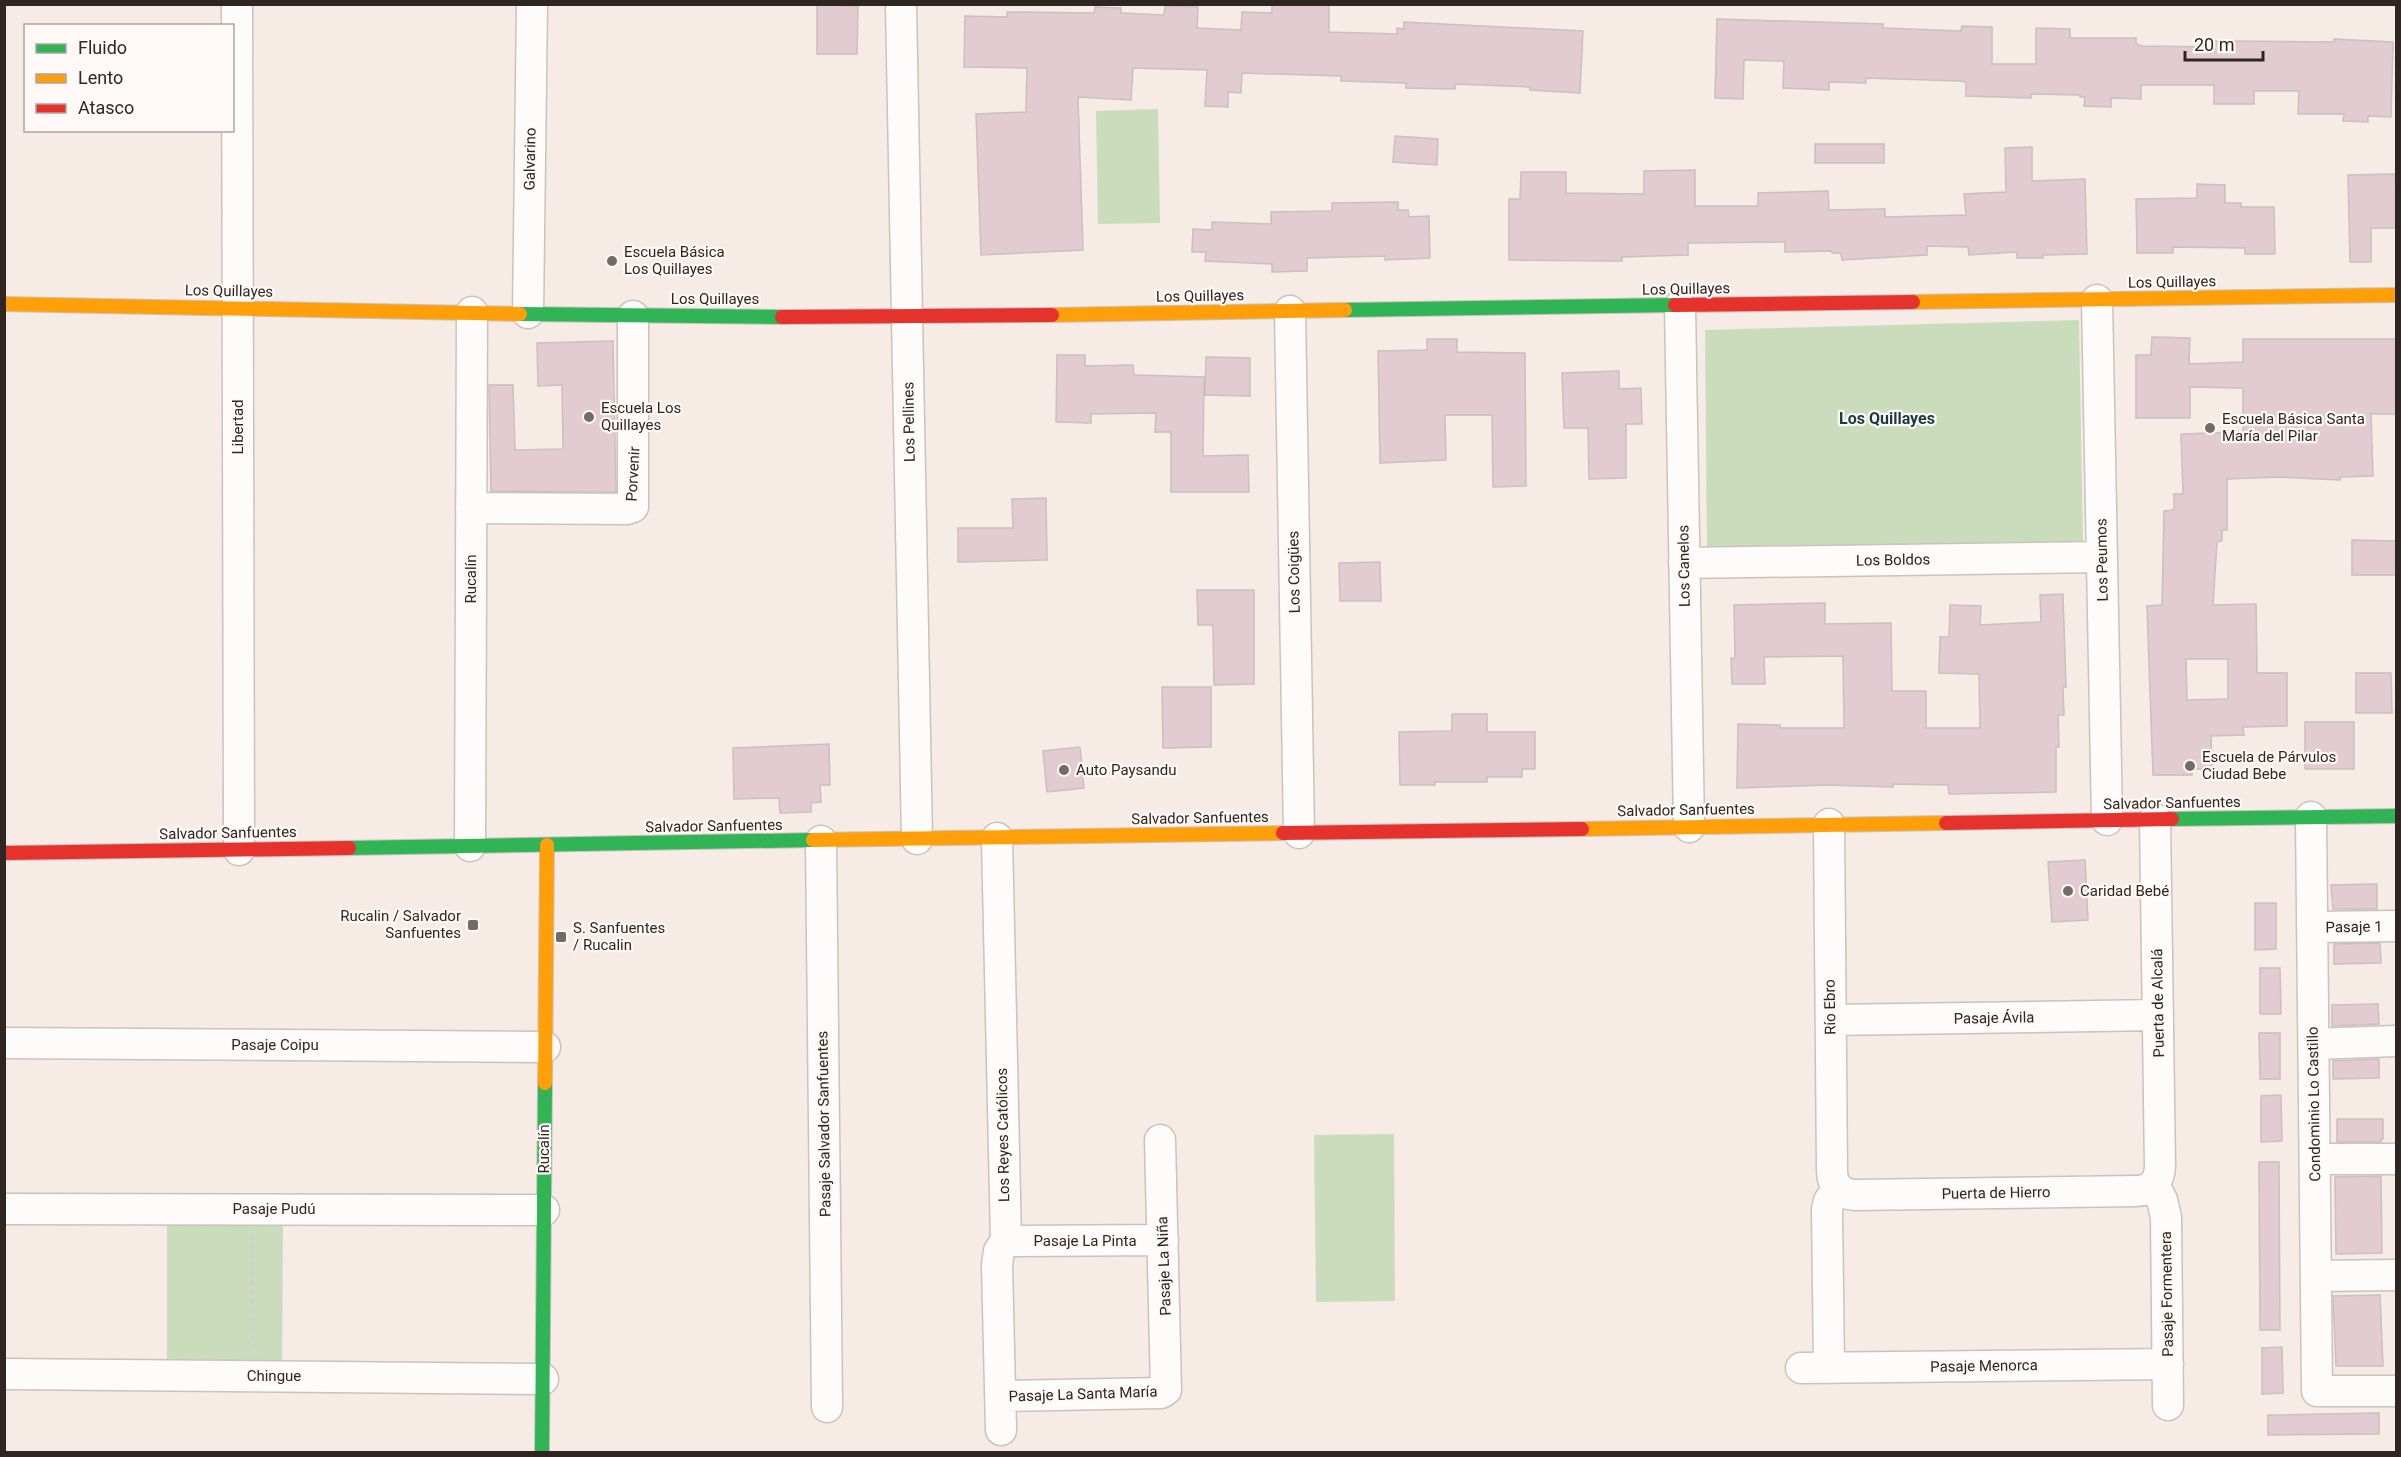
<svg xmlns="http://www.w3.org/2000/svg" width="2401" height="1457" font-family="Roboto,sans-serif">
<rect width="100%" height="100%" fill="#f6ebe5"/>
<path fill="#cbdcbd" d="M 1158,109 L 1160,223 L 1098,224 L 1096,111 Z
M 2079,320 L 2083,543 L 1707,549 L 1705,330 Z
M 1394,1134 L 1395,1301 L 1316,1302 L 1314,1135 Z
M 167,1224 L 283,1225 L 282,1369 L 167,1368 Z"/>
<path fill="#e3cbd2" stroke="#c9c0bf" stroke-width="1.5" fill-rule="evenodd" d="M 1272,4 L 1329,4 L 1329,32 L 1397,34 L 1397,28 L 1404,29 L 1404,22 L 1583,31 L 1580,93 L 1530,90 L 1530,87 L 1455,84 L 1455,89 L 1406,88 L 1406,83 L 1341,81 L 1341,76 L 1242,73 L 1241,93 L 1228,92 L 1228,107 L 1205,106 L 1207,70 L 1133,68 L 1131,100 L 1078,97 L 1083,250 L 981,255 L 976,114 L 1026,112 L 1027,68 L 964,67 L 965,16 L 1007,17 L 1007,12 L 1094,13 L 1095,7 L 1121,8 L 1121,13 L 1164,15 L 1165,6 L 1198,7 L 1197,28 L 1241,30 L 1242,12 L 1272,13 Z
M 817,5 L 858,6 L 857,54 L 817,54 Z
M 1717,19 L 1883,24 L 1883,28 L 1961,31 L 1962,26 L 1992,27 L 1992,64 L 2036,64 L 2036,28 L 2070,29 L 2070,38 L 2136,38 L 2136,44 L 2142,46 L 2214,47 L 2215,41 L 2334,42 L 2334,39 L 2393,42 L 2391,117 L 2368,116 L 2368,122 L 2343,121 L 2344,114 L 2298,114 L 2299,91 L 2254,91 L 2254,104 L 2214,104 L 2214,85 L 2141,85 L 2141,99 L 2111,98 L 2111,107 L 2084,106 L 2085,97 L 2080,97 L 2080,95 L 2031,94 L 2031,98 L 1966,96 L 1966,82 L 1960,81 L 1866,78 L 1866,83 L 1829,82 L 1829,90 L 1783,88 L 1784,61 L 1744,60 L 1743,99 L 1715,98 Z
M 1395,136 L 1438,139 L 1437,165 L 1393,162 Z
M 1815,144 L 1884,144 L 1884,163 L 1815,163 Z
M 2032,147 L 2032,181 L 2085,179 L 2087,254 L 2043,255 L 2043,258 L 2017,258 L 2017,252 L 1969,255 L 1968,247 L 1927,246 L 1927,255 L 1842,260 L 1841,253 L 1832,253 L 1832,251 L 1785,252 L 1785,242 L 1688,243 L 1688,255 L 1622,257 L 1622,261 L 1509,260 L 1509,199 L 1520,199 L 1521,172 L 1566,172 L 1566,193 L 1644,194 L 1644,171 L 1695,170 L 1695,206 L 1758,206 L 1758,193 L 1828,191 L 1829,210 L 1885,209 L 1885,217 L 1966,215 L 1964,194 L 2006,192 L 2005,148 Z
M 2395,174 L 2397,228 L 2371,228 L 2371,262 L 2350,262 L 2348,175 Z
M 2197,184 L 2225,185 L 2225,203 L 2241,203 L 2241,207 L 2274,207 L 2275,254 L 2245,254 L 2245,248 L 2173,247 L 2173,253 L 2137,253 L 2136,199 L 2197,198 Z
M 1398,202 L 1398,210 L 1408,210 L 1409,217 L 1429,216 L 1430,258 L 1385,260 L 1385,256 L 1307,258 L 1307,271 L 1272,272 L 1272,264 L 1205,261 L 1206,252 L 1192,252 L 1193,229 L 1212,230 L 1212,222 L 1271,224 L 1271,212 L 1332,211 L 1332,203 Z
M 2152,337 L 2190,338 L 2189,364 L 2243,362 L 2243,339 L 2397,339 L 2397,414 L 2371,414 L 2373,476 L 2340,477 L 2340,480 L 2278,477 L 2227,479 L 2227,530 L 2222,530 L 2222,541 L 2217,542 L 2213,605 L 2256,604 L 2257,673 L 2287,673 L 2287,726 L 2243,727 L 2244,735 L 2211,736 L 2212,769 L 2192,769 L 2192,775 L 2153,775 L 2147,606 L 2162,605 L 2164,511 L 2174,510 L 2174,494 L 2183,494 L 2181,434 L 2243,432 L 2243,388 L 2190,387 L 2190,418 L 2136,418 L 2136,355 L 2151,355 ZM 2186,659 L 2228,659 L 2228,699 L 2187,700 Z
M 1427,339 L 1457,339 L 1457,352 L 1525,353 L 1526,486 L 1493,487 L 1492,415 L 1445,415 L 1446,460 L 1380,463 L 1378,351 L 1427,350 Z
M 613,341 L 616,492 L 491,491 L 489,385 L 513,385 L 515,450 L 563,449 L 562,385 L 538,386 L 537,343 Z
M 1057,355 L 1085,355 L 1085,366 L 1133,365 L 1134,375 L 1204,377 L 1203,456 L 1248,455 L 1249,492 L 1171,492 L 1171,432 L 1155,432 L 1156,413 L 1091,414 L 1091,423 L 1056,422 Z
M 1206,357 L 1250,358 L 1250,396 L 1205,395 Z
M 1619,371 L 1619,389 L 1641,388 L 1642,424 L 1626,424 L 1626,478 L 1589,479 L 1588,428 L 1564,428 L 1562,373 Z
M 1046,498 L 1047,560 L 958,562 L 958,528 L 1013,528 L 1012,499 Z
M 2352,540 L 2397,541 L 2397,575 L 2352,575 Z
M 1380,562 L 1381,601 L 1340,601 L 1339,563 Z
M 1197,590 L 1254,590 L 1254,684 L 1214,685 L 1213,625 L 1198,625 Z
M 2063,594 L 2066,687 L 2063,687 L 2064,715 L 2058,715 L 2059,747 L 2056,747 L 2056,792 L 1949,794 L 1948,785 L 1893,784 L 1893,787 L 1827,785 L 1737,788 L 1738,724 L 1780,725 L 1780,728 L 1844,728 L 1843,656 L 1764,657 L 1765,684 L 1732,684 L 1731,658 L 1735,658 L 1734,605 L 1825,603 L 1825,624 L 1891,623 L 1892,691 L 1926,691 L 1926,728 L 1980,728 L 1979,674 L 1939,673 L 1940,637 L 1949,637 L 1950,605 L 1981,606 L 1980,625 L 2041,622 L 2040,595 Z
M 2356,673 L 2391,673 L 2392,713 L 2356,713 Z
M 1162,687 L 1211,687 L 1211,747 L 1163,748 Z
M 1452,714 L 1487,714 L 1487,732 L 1535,732 L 1535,769 L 1522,769 L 1522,777 L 1487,777 L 1487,782 L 1435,782 L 1435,785 L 1400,785 L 1399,732 L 1452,731 Z
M 2305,722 L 2354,722 L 2354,769 L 2305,769 Z
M 829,744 L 830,785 L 820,785 L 821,802 L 811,803 L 811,812 L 780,813 L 779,798 L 734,799 L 733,748 Z
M 1080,747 L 1084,788 L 1047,792 L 1043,751 Z
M 2085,860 L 2088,920 L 2052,922 L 2048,862 Z
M 2377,884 L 2377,909 L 2333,909 L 2331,885 Z
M 2255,903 L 2276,903 L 2276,949 L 2255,950 Z
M 2380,943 L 2381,963 L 2334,964 L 2334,944 Z
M 2260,968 L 2280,968 L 2281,1014 L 2260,1014 Z
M 2378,1004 L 2379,1024 L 2332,1026 L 2332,1005 Z
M 2259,1033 L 2280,1033 L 2280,1079 L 2260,1079 Z
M 2379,1059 L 2379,1078 L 2333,1079 L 2333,1061 Z
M 2281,1095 L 2282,1141 L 2261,1142 L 2261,1096 Z
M 2337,1119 L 2383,1119 L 2383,1139 L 2381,1139 L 2381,1142 L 2337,1142 Z
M 2259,1162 L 2279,1162 L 2280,1330 L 2260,1330 Z
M 2381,1176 L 2382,1253 L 2336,1254 L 2335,1177 Z
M 2380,1295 L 2383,1366 L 2336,1366 L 2333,1296 Z
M 2282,1347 L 2283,1393 L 2262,1394 L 2262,1348 Z
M 2379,1413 L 2379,1434 L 2268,1435 L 2268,1415 Z"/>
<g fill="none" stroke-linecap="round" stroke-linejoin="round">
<g stroke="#cbc2bd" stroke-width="33">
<path id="street" d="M 237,4 L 239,850
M 901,4 L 917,839
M 2097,300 L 2107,820
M 1680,306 L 1689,827
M 1290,311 L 1299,833
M 528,313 L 532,4
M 471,508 L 627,509 L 633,507 L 633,316
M 1684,563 L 2102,557
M 2311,817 L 2317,1391 L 2396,1391
M 1829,824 L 1832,1171 C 1832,1185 1840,1194 1855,1195 L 2136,1191 C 2151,1191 2159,1182 2160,1167 L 2155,819
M 997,838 L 1006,1241 L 999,1251 L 997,1265 L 1001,1430
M 821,841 L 827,1407
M 470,846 L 472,312
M 2312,927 L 2396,926
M 1831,1020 L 2158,1015
M 4,1043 L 545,1047
M 2314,1044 L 2396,1041
M 2315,1159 L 2396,1159
M 2154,1185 L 2162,1200 L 2166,1217 L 2168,1405
M 4,1209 L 544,1210
M 1006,1241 L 1163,1240
M 2316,1276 L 2396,1275
M 1801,1368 L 2168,1364
M 1829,1368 L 1827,1209 L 1829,1201 L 1838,1189
M 4,1374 L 543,1379
M 1000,1396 L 1161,1393 L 1166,1390 L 1160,1140"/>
</g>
<g stroke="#cbc2bd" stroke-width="16">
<path id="fast" d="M 1345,310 L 1675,305
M 520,314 L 782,317
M 2172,819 L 2396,816
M 349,848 L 813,840
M 542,1452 L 545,1083"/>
</g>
<g stroke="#cbc2bd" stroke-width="16">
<path id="slow" d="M 1913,302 L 2396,295
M 4,304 L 520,314
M 1052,315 L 1345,310
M 1582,829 L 1946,823
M 813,840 L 1283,833
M 545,1083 L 547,845"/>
</g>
<g stroke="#cbc2bd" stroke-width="16">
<path id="jam" d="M 1675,305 L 1913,302
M 782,317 L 1052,315
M 1946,823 L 2172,819
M 1283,833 L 1582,829
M 4,853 L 349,848"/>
</g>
<path stroke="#d2cecb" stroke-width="4" stroke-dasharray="4.5 4.5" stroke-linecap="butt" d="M 252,1236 L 253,1349"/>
<use href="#street" stroke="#fefcfb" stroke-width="30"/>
<use href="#fast" stroke="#30b455" stroke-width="14"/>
<use href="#slow" stroke="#ff9f0a" stroke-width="14"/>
<use href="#jam" stroke="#e5322d" stroke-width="14"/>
</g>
<g fill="#756b66" stroke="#fef9f7" stroke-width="2">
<circle cx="612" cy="261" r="6"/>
<circle cx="589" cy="417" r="6"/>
<circle cx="2210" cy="428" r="6"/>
<circle cx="2190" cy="766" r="6"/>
<circle cx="1064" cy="770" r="6"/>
<circle cx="2068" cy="891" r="6"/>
<rect x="467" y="919" width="12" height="12" rx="3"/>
<rect x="555" y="931" width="12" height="12" rx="3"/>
</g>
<g text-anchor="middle" stroke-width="4.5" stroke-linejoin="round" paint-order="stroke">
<g font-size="15" fill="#2f2622" stroke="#fef9f7">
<text transform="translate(530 159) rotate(-89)" y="5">Galvarino</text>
<text transform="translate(2172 282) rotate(-1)" y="5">Los Quillayes</text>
<text transform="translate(1686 289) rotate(-1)" y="5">Los Quillayes</text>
<text transform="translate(229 291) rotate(1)" y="5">Los Quillayes</text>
<text transform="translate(1200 296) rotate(-1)" y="5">Los Quillayes</text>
<text x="715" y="304">Los Quillayes</text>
<text transform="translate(909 422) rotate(-91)" y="5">Los Pellines</text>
<text transform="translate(238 427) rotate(-90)" y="5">Libertad</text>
<text transform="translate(633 474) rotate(-87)" y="5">Porvenir</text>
<text transform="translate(1893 560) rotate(-1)" y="5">Los Boldos</text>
<text transform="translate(2102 560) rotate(-91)" y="5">Los Peumos</text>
<text transform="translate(1684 566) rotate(-91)" y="5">Los Canelos</text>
<text transform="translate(1294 572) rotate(-91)" y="5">Los Coigües</text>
<text transform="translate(471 579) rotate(-90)" y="5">Rucalín</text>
<text transform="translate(2172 803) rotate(-1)" y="5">Salvador Sanfuentes</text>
<text transform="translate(1686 810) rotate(-1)" y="5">Salvador Sanfuentes</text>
<text transform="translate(1200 818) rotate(-1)" y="5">Salvador Sanfuentes</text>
<text transform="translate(714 826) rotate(-1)" y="5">Salvador Sanfuentes</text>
<text transform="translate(228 833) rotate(-1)" y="5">Salvador Sanfuentes</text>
<text transform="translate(2354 927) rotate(-1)" y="5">Pasaje 1</text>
<text transform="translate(2158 1003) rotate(-91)" y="5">Puerta de Alcalá</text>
<text transform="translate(1830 1007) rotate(-91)" y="5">Río Ebro</text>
<text transform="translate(1994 1018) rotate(-1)" y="5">Pasaje Ávila</text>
<text x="275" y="1050">Pasaje Coipu</text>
<text transform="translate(2314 1104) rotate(-91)" y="5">Condominio Lo Castillo</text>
<text transform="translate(824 1124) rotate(-91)" y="5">Pasaje Salvador Sanfuentes</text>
<text transform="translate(1003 1135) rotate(-91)" y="5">Los Reyes Católicos</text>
<text transform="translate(544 1149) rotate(-90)" y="5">Rucalín</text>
<text transform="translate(1996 1193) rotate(-1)" y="5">Puerta de Hierro</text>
<text x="274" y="1214">Pasaje Pudú</text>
<text x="1085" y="1246">Pasaje La Pinta</text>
<text transform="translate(1164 1266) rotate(-92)" y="5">Pasaje La Niña</text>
<text transform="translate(2167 1294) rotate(-91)" y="5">Pasaje Formentera</text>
<text transform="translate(1984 1366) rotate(-1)" y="5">Pasaje Menorca</text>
<text x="274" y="1381">Chingue</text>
<text transform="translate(1083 1394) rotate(-2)" y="5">Pasaje La Santa María</text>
</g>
<g font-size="15" fill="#2f2622" stroke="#fef9f7" text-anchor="start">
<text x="624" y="257">Escuela Básica<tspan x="624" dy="17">Los Quillayes</tspan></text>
<text x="601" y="413">Escuela Los<tspan x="601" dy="17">Quillayes</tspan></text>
<text x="2222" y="424">Escuela Básica Santa<tspan x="2222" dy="17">María del Pilar</tspan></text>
<text x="2202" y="762">Escuela de Párvulos<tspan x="2202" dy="17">Ciudad Bebe</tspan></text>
<text x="1076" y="775">Auto Paysandu</text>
<text x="2080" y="896">Caridad Bebé</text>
<text x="461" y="921" text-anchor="end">Rucalin / Salvador<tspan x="461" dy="17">Sanfuentes</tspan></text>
<text x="573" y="933">S. Sanfuentes<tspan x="573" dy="17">/ Rucalin</tspan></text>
</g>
<g font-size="16" font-weight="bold" fill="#1a3a41" stroke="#fef9f7">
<text x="1887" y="424">Los Quillayes</text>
</g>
</g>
<rect width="2401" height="1457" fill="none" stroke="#2f2622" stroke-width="12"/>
<rect x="24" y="24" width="210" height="108" fill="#fef9f7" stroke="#aba5a2" stroke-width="1.5"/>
<rect x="36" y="44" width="30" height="9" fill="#30b455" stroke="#aba5a2" stroke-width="1.5"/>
<text x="78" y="54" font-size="18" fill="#2f2622">Fluido</text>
<rect x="36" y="74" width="30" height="9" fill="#ff9f0a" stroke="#aba5a2" stroke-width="1.5"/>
<text x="78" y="84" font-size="18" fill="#2f2622">Lento</text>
<rect x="36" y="104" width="30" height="9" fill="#e5322d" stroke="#aba5a2" stroke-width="1.5"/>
<text x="78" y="114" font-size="18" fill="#2f2622">Atasco</text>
<path d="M2185 51v9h78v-9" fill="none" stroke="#2f2622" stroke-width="3"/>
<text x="2194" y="51" font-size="18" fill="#2f2622" stroke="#fef9f7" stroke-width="4.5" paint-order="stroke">20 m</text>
</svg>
